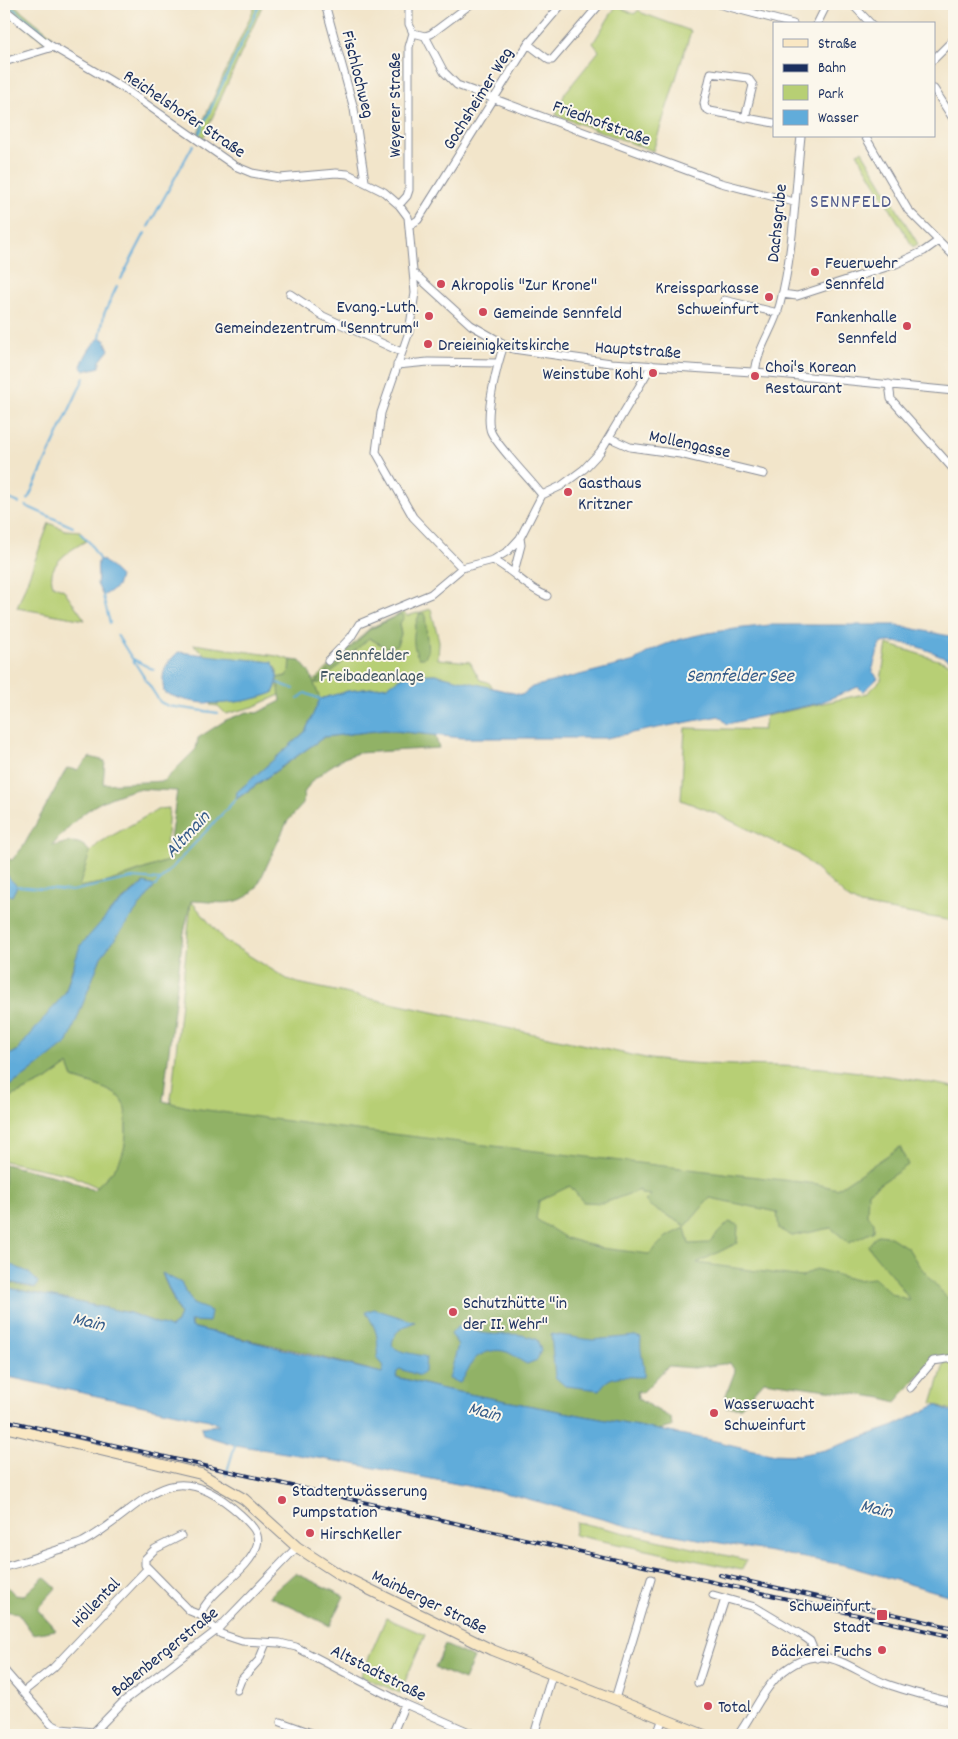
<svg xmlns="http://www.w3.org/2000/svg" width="958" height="1739" font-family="Dekko,sans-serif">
<rect width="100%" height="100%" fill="#fbf7ec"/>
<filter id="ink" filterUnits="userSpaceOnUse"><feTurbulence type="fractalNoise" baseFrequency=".02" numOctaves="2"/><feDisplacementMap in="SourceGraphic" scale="10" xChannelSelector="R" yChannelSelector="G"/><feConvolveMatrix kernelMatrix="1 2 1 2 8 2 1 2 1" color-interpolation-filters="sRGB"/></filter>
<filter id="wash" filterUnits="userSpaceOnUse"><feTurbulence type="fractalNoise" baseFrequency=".0096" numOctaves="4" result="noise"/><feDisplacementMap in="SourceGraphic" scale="20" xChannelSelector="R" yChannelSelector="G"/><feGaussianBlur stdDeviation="1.12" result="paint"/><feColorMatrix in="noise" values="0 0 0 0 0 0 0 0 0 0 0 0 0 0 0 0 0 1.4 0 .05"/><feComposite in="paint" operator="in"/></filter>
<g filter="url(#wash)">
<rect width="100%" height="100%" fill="#f2e5ca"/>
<path fill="#b7cf74" stroke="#697f69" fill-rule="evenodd" d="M 4,4 L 13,4 L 52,36 L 48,44 L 13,17 L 6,21 L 4,19 Z
M 256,4 L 263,4 L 201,143 L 195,139 Z
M 616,6 L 634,14 L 639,10 L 642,13 L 691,31 L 653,151 L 556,115 L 565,93 L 599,51 L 593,43 Z
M 862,151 L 918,244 L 913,247 L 857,153 Z
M 49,523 L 65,530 L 80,531 L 86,541 C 72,549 45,564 53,585 L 64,590 L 85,620 L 17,608 Z
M 431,609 L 439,641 L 438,659 L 470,662 L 480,680 L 488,682 L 494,689 L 435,674 L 407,675 L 387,686 L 348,691 L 320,699 L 313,682 L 370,628 L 404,612 L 407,616 ZM 402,613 L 399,625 L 401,634 L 387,648 L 369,638 L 363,642 L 368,630 Z
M 193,644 L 277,656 L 291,660 L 290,670 L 286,676 L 277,678 L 277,670 L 272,662 L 207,656 Z
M 887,644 L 954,665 L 954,921 L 860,905 L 849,899 L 799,854 L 715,813 L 681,800 L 685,728 L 763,730 L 766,716 L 868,693 L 881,680 Z
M 278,683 L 280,695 L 253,707 L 226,714 L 218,706 L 210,705 L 213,702 C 234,703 254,700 273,693 Z
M 169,808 L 166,850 L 170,860 L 108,882 L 78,887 L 90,852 L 99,843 L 159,809 Z
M 191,901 L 224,940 L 287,979 L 298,983 L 650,1059 C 707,1067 764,1064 822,1068 C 866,1072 910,1079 954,1087 L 954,1317 L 155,1195 L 172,1092 Z
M 68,1065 L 73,1078 C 86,1083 110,1087 120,1098 C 126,1104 126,1115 126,1123 C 127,1158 120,1163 97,1187 L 71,1175 L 4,1161 L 4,1100 L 47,1080 Z
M 945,1361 L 954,1362 L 954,1411 L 932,1403 Z
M 577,1522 L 746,1560 L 742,1570 L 574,1535 Z
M 386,1618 L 425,1635 L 400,1693 L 361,1676 Z"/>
<path fill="#91b266" stroke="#567062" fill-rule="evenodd" d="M 402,613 L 404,617 L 399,625 L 401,634 L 397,645 L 387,648 L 369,638 L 320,683 L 315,683 L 369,630 Z
M 420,613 L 425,614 L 428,652 L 424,658 L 419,658 C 410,645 414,626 420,613 Z
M 291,660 L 300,661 L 310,673 L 320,699 L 305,732 L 237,792 L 237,799 L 324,737 L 384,730 L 435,735 L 439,748 L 358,753 L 344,758 L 328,768 L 311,782 L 304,793 L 303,804 L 287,822 L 257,887 C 238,910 217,901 191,901 L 182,942 L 163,1101 L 192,1108 L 332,1127 L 817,1184 L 837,1189 L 900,1147 L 908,1165 L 868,1192 L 867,1215 L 874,1222 L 874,1231 L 849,1243 L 831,1228 L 792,1236 L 779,1229 L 777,1212 L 710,1198 L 686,1226 L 650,1206 L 645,1201 L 651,1195 L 641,1194 L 640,1190 L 604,1203 L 583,1202 L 570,1186 L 539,1201 L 536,1219 L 566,1238 L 601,1248 L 649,1254 L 666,1237 L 685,1228 L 689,1244 L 708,1243 L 729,1222 L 738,1225 L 737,1243 L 697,1263 L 802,1277 L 816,1269 L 856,1280 L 874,1278 L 892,1294 L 909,1300 C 900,1281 881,1265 868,1246 L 877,1235 L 889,1236 L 908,1248 L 918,1264 L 946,1297 L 954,1300 L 954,1358 C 928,1358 912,1384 896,1402 L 883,1398 L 764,1381 L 741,1407 L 726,1407 L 726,1395 L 735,1371 L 730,1363 L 694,1368 L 668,1366 L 642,1393 L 637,1391 L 638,1399 L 671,1418 L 672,1427 L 658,1430 L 443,1389 L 298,1351 L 191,1327 L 193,1304 L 181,1283 L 162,1274 L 180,1315 L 177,1323 L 170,1328 L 130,1313 L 4,1287 L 4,1281 L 35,1288 L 4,1262 L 4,1164 L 67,1179 L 93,1190 C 117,1168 127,1159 126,1124 C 126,1116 126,1105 120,1098 C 112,1089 85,1082 73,1078 L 68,1065 L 47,1080 L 4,1100 L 4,1089 L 25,1076 L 67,1042 L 101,957 L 154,886 L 143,883 L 111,910 L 72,969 L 65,993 L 44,1020 L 17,1051 L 4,1058 L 4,893 L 12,896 L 8,875 L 4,873 L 4,858 L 12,860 L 23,847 L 67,768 L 77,770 L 90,757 L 105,761 L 103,784 L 164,781 L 196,749 L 198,738 L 226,720 L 247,712 L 257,713 L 281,701 L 277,678 L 286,676 L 290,670 ZM 137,789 L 177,791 L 170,840 L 170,860 L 108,882 L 79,887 L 90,852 C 78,837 68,843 52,846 C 81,812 94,801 137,789 Z
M 295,1573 L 344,1596 L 330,1626 L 269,1596 Z
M 44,1577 L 56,1588 L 37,1609 L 56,1630 L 33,1634 L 18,1613 L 4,1611 L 4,1583 L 15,1595 L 23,1596 Z
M 445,1645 L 474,1658 L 464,1680 L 435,1668 Z"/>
<path fill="#61acda" stroke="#3e6e9c" d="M 100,338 L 105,340 L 109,350 L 100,361 L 100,367 L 84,371 L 81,366 C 85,356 91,344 100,338 Z
M 99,559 L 104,561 L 120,576 L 117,587 L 103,596 L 97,584 C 99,574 96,565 99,559 Z
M 770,625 L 895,625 L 954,637 L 954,662 C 937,653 897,636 880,644 L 872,671 L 878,678 L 863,692 L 858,687 L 819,703 L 727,724 L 719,716 L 606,738 L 462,738 L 384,730 L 324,737 L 236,799 L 237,792 L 305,732 L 320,699 L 348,691 L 387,686 L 407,675 L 435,674 L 522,695 L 532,687 L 635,661 C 669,634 728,630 770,625 Z
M 178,652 L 272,662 C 279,673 279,681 273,693 C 241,705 196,709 164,692 C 161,672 164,666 178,652 Z
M 4,873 L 17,886 L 12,896 L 4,893 Z
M 144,883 L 155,886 L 101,957 L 68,1042 L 25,1076 L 4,1089 L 4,1058 L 17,1051 L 65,993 L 80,946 L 112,910 Z
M 4,1262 L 28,1272 L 38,1282 L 36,1288 L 4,1281 Z
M 162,1273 L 181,1283 L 193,1304 L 211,1311 L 209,1322 L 190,1321 L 191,1327 L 382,1373 L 384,1366 L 377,1358 C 379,1337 377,1330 366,1312 L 374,1309 L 415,1322 C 402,1327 393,1331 392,1346 C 401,1354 415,1353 426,1357 L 425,1369 L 420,1376 L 400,1369 L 397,1372 L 396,1377 L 443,1389 L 711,1440 L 770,1454 L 799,1455 L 825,1450 L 894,1426 L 936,1405 L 954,1413 L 954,1597 L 844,1565 L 631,1527 L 514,1495 L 349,1463 L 235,1445 L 203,1435 L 201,1427 L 219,1425 L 209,1420 L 4,1376 L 4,1287 L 130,1313 L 170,1328 L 177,1323 L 180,1314 Z
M 458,1326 C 466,1327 473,1331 481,1333 C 501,1337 518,1330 537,1340 L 541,1350 L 537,1360 L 527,1364 C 520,1361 513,1354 507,1352 C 496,1348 481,1352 474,1360 C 468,1367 466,1376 460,1383 L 449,1379 L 458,1345 L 451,1334 Z
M 551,1334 L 592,1340 L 635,1336 L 641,1338 C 639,1352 645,1363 644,1377 C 626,1378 610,1371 600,1390 L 565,1386 L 555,1377 Z"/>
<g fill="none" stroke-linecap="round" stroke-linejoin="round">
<path stroke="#61acda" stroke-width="2" d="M 7,4 L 44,32
M 199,134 L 260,4
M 148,227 L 193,145
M 121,279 L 145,233
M 100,338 L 104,314 L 117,286
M 4,497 L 19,503
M 28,499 L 84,378
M 26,506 L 73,527
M 80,533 L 90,543 L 99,559
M 103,596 L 110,623
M 117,635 L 160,702 L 168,706 L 218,713
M 133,659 L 154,670
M 278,683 L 294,689
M 298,699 L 305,693 L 320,699
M 17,886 L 72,891 L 132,878 L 160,880
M 155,886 L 236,799
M 226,1475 L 235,1445"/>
</g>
</g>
<g filter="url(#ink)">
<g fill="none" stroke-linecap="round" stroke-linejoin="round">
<g stroke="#868a94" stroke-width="9">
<path id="street" d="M 325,4 L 354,109 L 365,181
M 718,4 L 793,24
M 852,4 L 871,24
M 949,4 L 954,8
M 4,9 L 48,44 L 123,88 L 235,166 L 252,173 L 280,178 L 336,173 L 348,174 L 384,192 L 399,205 L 408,217 L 415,293 L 409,332 L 381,413 L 376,452 L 413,517 L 462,568
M 817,24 L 827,4
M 413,33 L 425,36 L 431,34 L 471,4
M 425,36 L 444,72 L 457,85 L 721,183 L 794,202
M 528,44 L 549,60 L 552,60 L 600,4
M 934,59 L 954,39
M 4,62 L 53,47
M 934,89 L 954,120
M 745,118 L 753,85 L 748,78 L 711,73 L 704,103 L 705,108 L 710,111 L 774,123
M 865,136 L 908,210 L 954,256
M 399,205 L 407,196 L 409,190 L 409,47 L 413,33 L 409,24 L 409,4
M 410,225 L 418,220 L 528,44 L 562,4
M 415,274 L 471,325 L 513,349 L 611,363 L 768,373 L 954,391
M 290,294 L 323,316 L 401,352
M 782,294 L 797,296 L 896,264 L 924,251 L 938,241
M 724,300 L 778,313
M 504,345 C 498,362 484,415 491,432 C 497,446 530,479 542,495
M 397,365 L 428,362 L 497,363
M 755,372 C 758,347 774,328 780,304 C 794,250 795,192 801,136
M 889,384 L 891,399 L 954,470
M 610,438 L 630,447 L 680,454 L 764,474
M 493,560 C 513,570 526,588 547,596
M 514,572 L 521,545 L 520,538
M 328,661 L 351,637 L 359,624 L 431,594 L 462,568 L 493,560 L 508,551 L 520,538 L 542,495 L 561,486 L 584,469 L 600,452 L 652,365
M 910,1388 L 933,1361 L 954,1358
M 181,1536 L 155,1549 L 145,1559 L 145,1565 L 190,1611 L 200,1615 L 221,1634 L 242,1641 L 280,1643 L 296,1647 L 405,1704 L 476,1735
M 4,1567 C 21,1563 37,1557 54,1551 C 64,1548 74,1546 83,1542 C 145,1508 168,1449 240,1514 C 248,1522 261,1532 257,1545 C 249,1572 210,1589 200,1615
M 713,1595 L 755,1607 L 800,1634 L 810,1641 L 817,1658
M 4,1670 L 51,1724 L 61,1729 L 93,1732
M 698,1683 L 725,1599
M 237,1690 L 241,1680 L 259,1660 L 266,1643
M 23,1692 L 53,1668 L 148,1568
M 615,1699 L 651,1579
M 281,1722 L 317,1735
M 91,1735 L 124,1701 L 216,1631 L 297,1547
M 392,1735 L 405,1704
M 534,1735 L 552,1675
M 657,1735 L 663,1718
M 738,1735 C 752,1716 762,1691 779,1675 C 822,1636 848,1670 887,1684 C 909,1692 932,1697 954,1703"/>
</g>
<g stroke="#868a94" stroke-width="12">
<path id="secondary" d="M 4,1427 L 201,1474 L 244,1499 L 297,1547 L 340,1575 L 492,1650 L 704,1735"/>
</g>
<use href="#street" stroke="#fff" stroke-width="7"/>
<use href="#secondary" stroke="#f9e7c3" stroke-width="10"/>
<g stroke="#1b2f5e" stroke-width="4">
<path id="rail" d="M 4,1420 L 954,1637
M 720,1575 L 954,1628"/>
</g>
<use href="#rail" stroke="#fbf7ec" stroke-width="2" stroke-dasharray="5.5" stroke-linecap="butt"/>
</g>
</g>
<g fill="#d1495b" stroke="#fbf7ec" stroke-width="2">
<circle cx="815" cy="272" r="5"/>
<circle cx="441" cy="284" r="5"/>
<circle cx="769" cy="297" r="5"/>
<circle cx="483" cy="312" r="5"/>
<circle cx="429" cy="316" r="5"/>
<circle cx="907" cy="326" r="5"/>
<circle cx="428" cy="344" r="5"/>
<circle cx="653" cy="373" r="5"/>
<circle cx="755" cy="376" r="5"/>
<circle cx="568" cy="492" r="5"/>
<circle cx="453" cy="1312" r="5"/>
<circle cx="714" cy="1413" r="5"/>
<circle cx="282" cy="1500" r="5"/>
<circle cx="310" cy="1533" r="5"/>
<rect x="876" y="1609" width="12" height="12" rx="2.5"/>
<circle cx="882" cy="1650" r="5"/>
<circle cx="708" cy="1706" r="5"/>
</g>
<g text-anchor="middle" stroke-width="4" stroke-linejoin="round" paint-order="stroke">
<g font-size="18" fill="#1b2f5e" stroke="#fbf7ec">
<text transform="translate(359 74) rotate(76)" y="6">Fischlochweg</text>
<text transform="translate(477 98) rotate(-58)" y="6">Gochsheimer Weg</text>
<text transform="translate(394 105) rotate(-90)" y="6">Weyerer Straße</text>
<text transform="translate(185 113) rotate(34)" y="6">Reichelshofer Straße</text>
<text transform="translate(602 122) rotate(20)" y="6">Friedhofstraße</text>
<text transform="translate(776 223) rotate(-84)" y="6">Dachsgrube</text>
<text transform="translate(638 349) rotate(4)" y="6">Hauptstraße</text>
<text transform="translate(690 443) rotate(12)" y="6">Mollengasse</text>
<text transform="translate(430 1601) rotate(26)" y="6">Mainberger Straße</text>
<text transform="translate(95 1602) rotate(-46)" y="6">Höllental</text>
<text transform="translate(164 1651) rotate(-39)" y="6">Babenbergerstraße</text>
<text transform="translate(379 1672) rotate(27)" y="6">Altstadtstraße</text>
</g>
<g font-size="18" fill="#1b2f5e" stroke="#fbf7ec" text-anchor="start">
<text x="825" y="268">Feuerwehr<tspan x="825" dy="21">Sennfeld</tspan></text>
<text x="451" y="290">Akropolis "Zur Krone"</text>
<text x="759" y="293" text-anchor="end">Kreissparkasse<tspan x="759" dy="21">Schweinfurt</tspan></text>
<text x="419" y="312" text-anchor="end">Evang.-Luth.<tspan x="419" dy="21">Gemeindezentrum "Senntrum"</tspan></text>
<text x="493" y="318">Gemeinde Sennfeld</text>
<text x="897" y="322" text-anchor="end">Fankenhalle<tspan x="897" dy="21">Sennfeld</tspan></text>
<text x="438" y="350">Dreieinigkeitskirche</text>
<text x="765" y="372">Choi's Korean<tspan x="765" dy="21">Restaurant</tspan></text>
<text x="643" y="379" text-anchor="end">Weinstube Kohl</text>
<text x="578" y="488">Gasthaus<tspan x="578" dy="21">Kritzner</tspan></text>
<text x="463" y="1308">Schutzhütte "in<tspan x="463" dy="21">der II. Wehr"</tspan></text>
<text x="724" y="1409">Wasserwacht<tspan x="724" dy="21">Schweinfurt</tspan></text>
<text x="292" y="1496">Stadtentwässerung<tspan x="292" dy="21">Pumpstation</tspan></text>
<text x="320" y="1539">HirschKeller</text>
<text x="871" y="1611" text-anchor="end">Schweinfurt<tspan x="871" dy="21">Stadt</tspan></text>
<text x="872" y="1656" text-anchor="end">Bäckerei Fuchs</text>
<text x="718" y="1712">Total</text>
</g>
<g font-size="18" fill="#425764" stroke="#fbf7ec">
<text x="372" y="660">Sennfelder<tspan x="372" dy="21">Freibadeanlage</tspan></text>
</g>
<g font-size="19" font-style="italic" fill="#345b89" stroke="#fbf7ec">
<text x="740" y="681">Sennfelder See</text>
<text transform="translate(186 833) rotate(-47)" y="7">Altmain</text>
<text transform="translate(89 1320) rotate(13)" y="7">Main</text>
<text transform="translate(485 1410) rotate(15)" y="7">Main</text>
<text transform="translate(877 1507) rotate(13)" y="7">Main</text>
</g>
<g font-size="20" letter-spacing="1" fill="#566090" stroke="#fbf7ec">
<text x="851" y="207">SENNFELD</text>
</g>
</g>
<rect width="958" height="1739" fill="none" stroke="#fbf7ec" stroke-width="20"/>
<rect x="773" y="22" width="162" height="115" fill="#fbf7ec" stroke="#a1a7b3"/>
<rect x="783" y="39" width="25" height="8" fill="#f9e7c3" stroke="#a1a7b3"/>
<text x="818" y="48" font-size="15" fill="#1b2f5e">Straße</text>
<rect x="783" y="64" width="25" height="8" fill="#1b2f5e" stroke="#a1a7b3"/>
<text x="818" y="72" font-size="15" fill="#1b2f5e">Bahn</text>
<rect x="783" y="85" width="25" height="15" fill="#b7cf74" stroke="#a1a7b3"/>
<text x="818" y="98" font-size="15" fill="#1b2f5e">Park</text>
<rect x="783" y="110" width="25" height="15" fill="#61acda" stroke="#a1a7b3"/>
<text x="818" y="122" font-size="15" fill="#1b2f5e">Wasser</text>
</svg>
